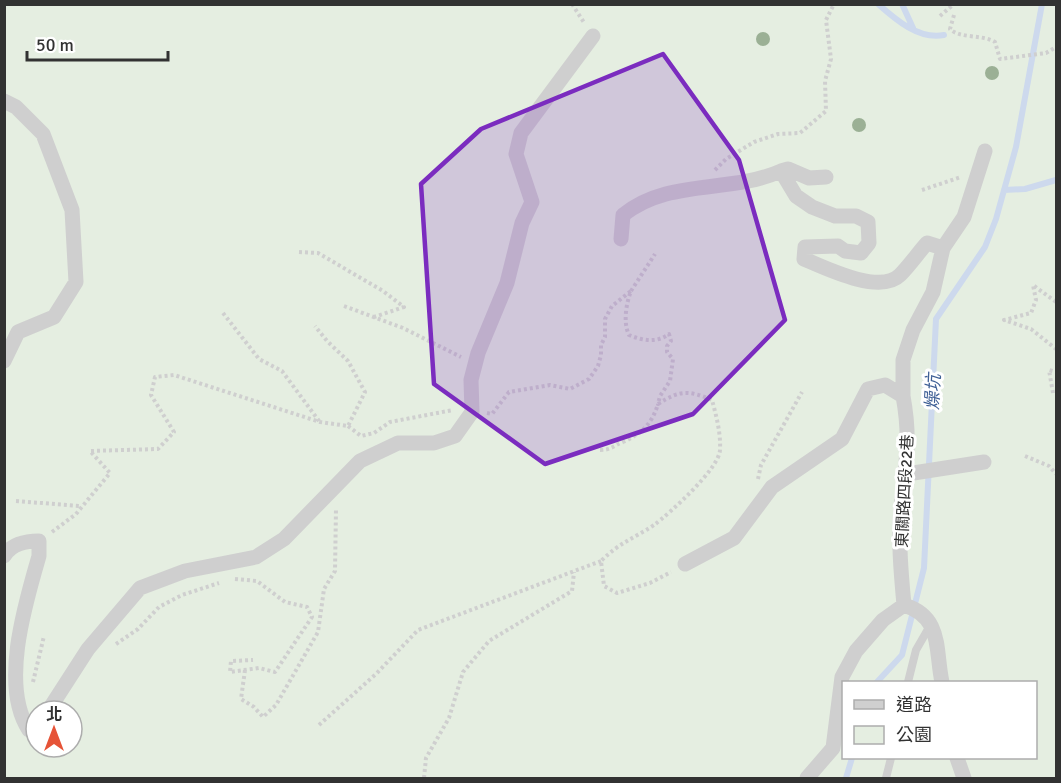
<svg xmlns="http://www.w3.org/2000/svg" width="1061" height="783" font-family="Signika,'Noto Sans TC',sans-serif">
<rect width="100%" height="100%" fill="#fff"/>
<path fill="#e5eee1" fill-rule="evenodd" d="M 5,5 L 1056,5 L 1056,778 L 5,778 ZM 844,682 L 1036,682 L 1036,758 L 844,758 ZM 36,711 L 72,711 L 72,747 L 36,747 Z"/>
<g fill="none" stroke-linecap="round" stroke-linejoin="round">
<path stroke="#cdd9ed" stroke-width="6" d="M 878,4 C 896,20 919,40 944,35
M 902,4 L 913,28
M 1004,190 L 1025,189 L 1056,180
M 877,682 L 902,655 L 924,568 L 936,319 L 985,247 L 996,219 L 1016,147 L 1042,4
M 846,778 L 852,758"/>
<path stroke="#cfcfcf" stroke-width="4" stroke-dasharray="3 3" stroke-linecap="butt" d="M 572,4 L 585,24
M 954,15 L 950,29 C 960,39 982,34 995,42 L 1000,59 L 1046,53 L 1056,47
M 940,16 L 954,4
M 715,170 L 726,159 L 754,142 L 778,134 L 800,133 L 826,111 L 825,81 L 831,59 L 826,20 L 834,4
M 922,190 L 961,177
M 299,252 L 318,253 L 383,291 L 404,307 L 374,317
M 631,291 L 655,254
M 1056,302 L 1033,285 L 1036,300 L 1031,313 L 1004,320 L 1031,329 L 1056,349
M 344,306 L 403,328 L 461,357
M 223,313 L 259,359 L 282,371 L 319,421
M 1053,393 L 1049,370 L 1056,372
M 487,413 L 492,414 L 509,392 L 550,385 L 570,389 L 589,379 L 598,366 L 601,355 L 601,345 L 605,337 L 605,319 L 612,306 L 631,291 C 626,304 623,323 629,335 C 643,341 657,343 669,334 L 671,341 L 667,346 L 667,352 L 673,359 L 670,381 L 660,396 L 658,404 C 680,390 688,390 712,400 C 716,415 721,433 720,450 C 719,469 670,513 654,525 C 633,539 620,542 601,561 L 604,586 L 617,593 L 650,583 L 671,572
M 348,426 L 361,436 L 374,433 L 390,422 L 453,410
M 600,450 C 611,450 613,446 623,442 C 641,434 652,424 658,404
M 1025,456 L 1049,466 L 1056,474
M 758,479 L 761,465 L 802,392
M 16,501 L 80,506
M 52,532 L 76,514 L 110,473 L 90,451 L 158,449 L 174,432 L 151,395 L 155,377 L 174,375 L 320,422 L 348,426 L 365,392 L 348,361 L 327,341 L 315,326
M 235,579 L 257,581 L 285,602 L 307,607 L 312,617 L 275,672 L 259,668 L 230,672 L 231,661 L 253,660
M 116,644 L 138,629 L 159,607 L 182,595 L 219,583
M 245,670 L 241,699 L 254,707 L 263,717 L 276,705 L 318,632 L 324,589 L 335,571 L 336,508
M 33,682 L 44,636
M 319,725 L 377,673 L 418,630 L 601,561
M 424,778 L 426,758 L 449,718 L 463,672 L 489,641 L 572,591 L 574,572"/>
<path stroke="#cfcfcf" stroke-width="8" d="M 908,682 L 916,650 L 931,624
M 886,778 L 891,758"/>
<path stroke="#cfcfcf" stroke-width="15" d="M 4,101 L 16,107 L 43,134 L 72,210 L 76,282 L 54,317 L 18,332 L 4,361
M 826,177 L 809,178 L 788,169 L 781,171 L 796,196 L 812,207 L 835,216 L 856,216 L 868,222 L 869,243 L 861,253 L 845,251 L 838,246 L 805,247 L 804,259 C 825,268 880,295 900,275 C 910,265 918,253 927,243 L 943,248
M 621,239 L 623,215 C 669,178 729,194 781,171
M 903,396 L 903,360 L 913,330 L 933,292 L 943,248 L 964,217 L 985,151
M 907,474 L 984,462
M 4,556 C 12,543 26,541 39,541 L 39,556 C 25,604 0,686 29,730 L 36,723
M 685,564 L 734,538 L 772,487 L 842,439 L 868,389 L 885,385 L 903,396 C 911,439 906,464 901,507 C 898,539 901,573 904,605
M 904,605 C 943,617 935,650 942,682
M 48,711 L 88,649 L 140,588 L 185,571 L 256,557 L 284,539 L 360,461 L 398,443 L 434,443 L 455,436 L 472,412 L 471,380 L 478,353 L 507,283 L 522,223 L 532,202 L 516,154 L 521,133 L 593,36
M 957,758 L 964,778
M 807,778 L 833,748 L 842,677 L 856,651 L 883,620 L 904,605"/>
</g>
<g fill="#9bb095">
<circle cx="763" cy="39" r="7"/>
<circle cx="992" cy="73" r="7"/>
<circle cx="859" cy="125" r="7"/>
</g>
<path fill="#7b2cbf" fill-opacity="0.2" stroke="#7b2cbf" stroke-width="4.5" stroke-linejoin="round" d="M 663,54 L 739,160 L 785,320 L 693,414 L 545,464 L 434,384 L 421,184 L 481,129 Z"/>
<g text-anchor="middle" stroke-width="6" stroke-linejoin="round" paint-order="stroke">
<g font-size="16" fill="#323232" stroke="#fff">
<text transform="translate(904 491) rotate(-87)" y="6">東關路四段22巷</text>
</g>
<g font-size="18" font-style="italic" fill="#3e5f95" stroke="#fff">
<text transform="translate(933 392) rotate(-87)" y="6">燥坑</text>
</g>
</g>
<rect width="1061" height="783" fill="none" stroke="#323232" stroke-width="12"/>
<rect x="842" y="681" width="195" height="78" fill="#ffffff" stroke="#adadad" stroke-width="1.5"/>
<rect x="854" y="700" width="30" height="9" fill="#cfcfcf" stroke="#adadad" stroke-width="1.5"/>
<text x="896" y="711" font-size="18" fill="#323232">道路</text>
<rect x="854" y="726" width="30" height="18" fill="#e5eee1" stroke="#adadad" stroke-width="1.5"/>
<text x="896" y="741" font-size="18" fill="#323232">公園</text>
<g transform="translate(54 729)"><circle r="28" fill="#ffffff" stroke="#adadad" stroke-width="1.5"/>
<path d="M0-4.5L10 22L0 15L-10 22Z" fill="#e65337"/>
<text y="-9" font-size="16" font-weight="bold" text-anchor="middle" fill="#323232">北</text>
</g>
<path d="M27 51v9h141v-9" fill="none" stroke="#323232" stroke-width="3"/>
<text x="36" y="51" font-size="18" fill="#323232" stroke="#ffffff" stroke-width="4.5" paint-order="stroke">50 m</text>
</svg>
